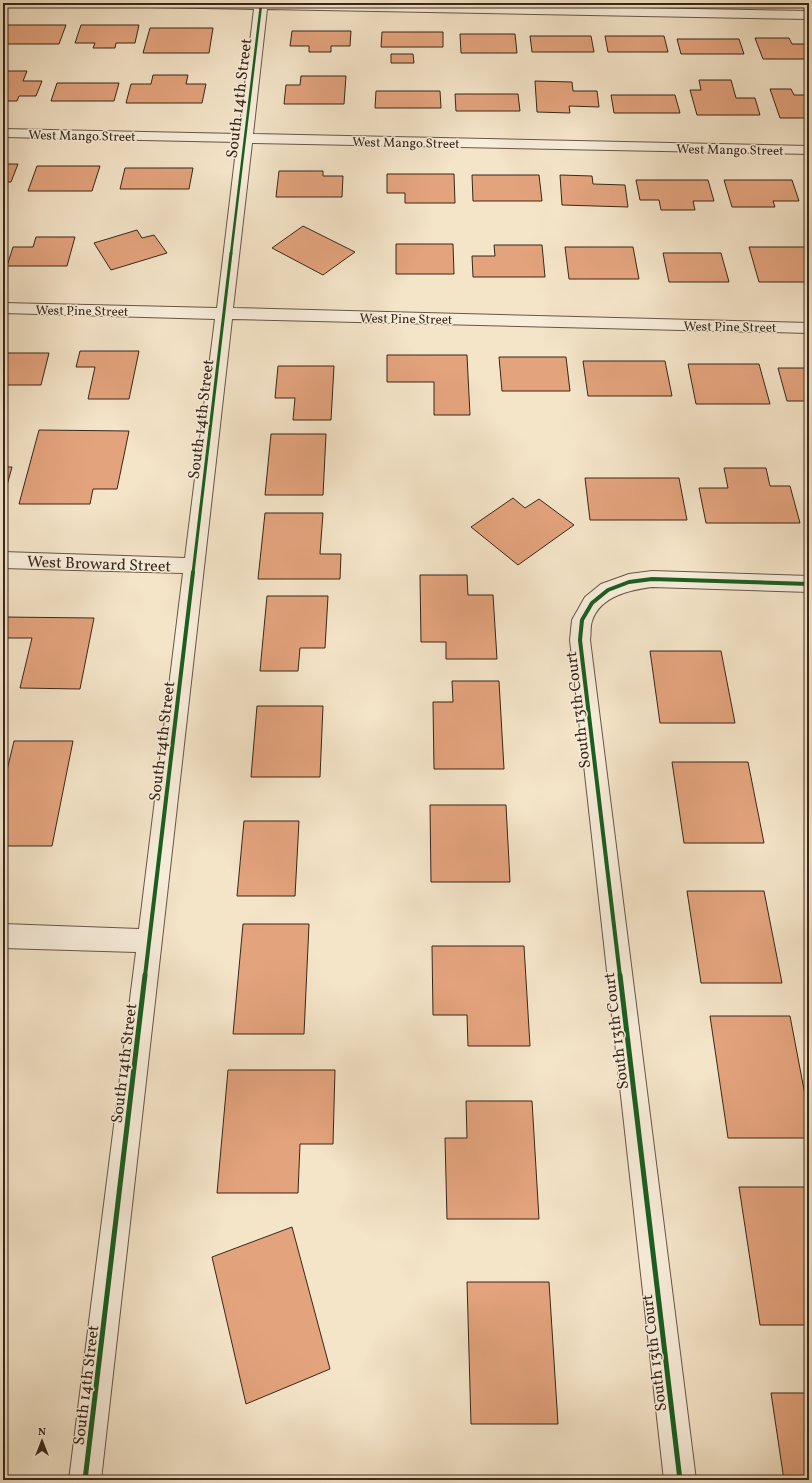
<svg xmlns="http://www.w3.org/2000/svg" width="812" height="1483" font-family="Vollkorn,serif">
<rect width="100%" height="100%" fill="#f4e4c8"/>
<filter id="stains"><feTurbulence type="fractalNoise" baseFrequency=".005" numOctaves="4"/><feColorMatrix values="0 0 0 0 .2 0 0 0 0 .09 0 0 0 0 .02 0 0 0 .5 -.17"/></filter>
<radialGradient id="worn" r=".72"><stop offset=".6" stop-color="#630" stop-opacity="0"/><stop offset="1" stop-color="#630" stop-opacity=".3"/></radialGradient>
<path fill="#e3a37d" stroke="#382719" d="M 8,25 L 66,25 L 59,44 L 3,44 L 3,38 Z
M 81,25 L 139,25 L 135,43 L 116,43 L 115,48 L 93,48 L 95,43 L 75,43 Z
M 150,28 L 213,28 L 209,53 L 143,53 Z
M 292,31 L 351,31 L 350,46 L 331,46 L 331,52 L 309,52 L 309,46 L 290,46 Z
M 382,32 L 443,32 L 443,47 L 381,47 Z
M 460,34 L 515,34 L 517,53 L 461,53 Z
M 530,36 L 591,36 L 594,52 L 532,52 Z
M 605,36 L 664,36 L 668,52 L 608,52 Z
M 755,38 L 789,38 L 792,44 L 809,44 L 809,59 L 763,59 Z
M 677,39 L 739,39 L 744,54 L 681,54 Z
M 391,54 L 413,54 L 414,63 L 391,63 Z
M 3,71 L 27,71 L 23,81 L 42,81 L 36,96 L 19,96 L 17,101 L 3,101 Z
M 153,75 L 188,75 L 186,84 L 206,84 L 202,103 L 126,103 L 131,84 L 151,84 Z
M 301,76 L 346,76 L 344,104 L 284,104 L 286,85 L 300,85 Z
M 699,80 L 731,80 L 736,98 L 755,98 L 760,115 L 697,115 L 690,90 L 701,90 Z
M 535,81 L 572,82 L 573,91 L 597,91 L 599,107 L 569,106 L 570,113 L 537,112 Z
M 57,83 L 119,83 L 114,101 L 51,101 Z
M 770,89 L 791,89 L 794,95 L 809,95 L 809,118 L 780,118 Z
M 376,91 L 440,91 L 441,108 L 375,108 Z
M 455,94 L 518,94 L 520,111 L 456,111 Z
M 611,95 L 675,95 L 680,113 L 614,113 Z
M 3,164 L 18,164 L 11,182 L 3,182 Z
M 37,166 L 100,166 L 92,191 L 28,191 Z
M 125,168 L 193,168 L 189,189 L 120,189 Z
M 279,171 L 323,171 L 323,176 L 343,176 L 342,197 L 276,197 Z
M 387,174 L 454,174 L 455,203 L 405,203 L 405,193 L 387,193 Z
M 472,175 L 539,175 L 542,201 L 473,201 Z
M 560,175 L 592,176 L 593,184 L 625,185 L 628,207 L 562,205 Z
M 636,180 L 708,180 L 714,201 L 693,201 L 695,210 L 661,210 L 659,200 L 640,200 Z
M 724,180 L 792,180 L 799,201 L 773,201 L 775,207 L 732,207 Z
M 303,226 L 355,252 L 323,275 L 272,248 Z
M 137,230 L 142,238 L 154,235 L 167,253 L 111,270 L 94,243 Z
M 36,237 L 75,237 L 67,266 L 7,266 L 13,247 L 33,247 Z
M 396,244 L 453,244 L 454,274 L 396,274 Z
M 494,245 L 542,245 L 545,277 L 473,277 L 472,256 L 495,256 Z
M 565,247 L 633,247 L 639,279 L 569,279 Z
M 749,247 L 809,247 L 809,282 L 759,282 Z
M 663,253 L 721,253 L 729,282 L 669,282 Z
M 80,351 L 139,351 L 129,399 L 88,399 L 95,367 L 76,367 Z
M 3,353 L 49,353 L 41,385 L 3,385 Z
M 387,355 L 467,355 L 470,415 L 434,415 L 434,382 L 387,382 Z
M 499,357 L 566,357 L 570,391 L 502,391 Z
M 583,361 L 665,361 L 672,396 L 588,396 Z
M 688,364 L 759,364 L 770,404 L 696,404 Z
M 278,366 L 334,366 L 331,420 L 293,420 L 295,398 L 275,398 Z
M 778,368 L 809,368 L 809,401 L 787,401 Z
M 39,430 L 129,431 L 117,489 L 93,489 L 90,504 L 19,504 Z
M 271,434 L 326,434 L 323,495 L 265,495 Z
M 3,467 L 12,467 L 3,500 Z
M 724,468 L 766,468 L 770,486 L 790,486 L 800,523 L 706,523 L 699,488 L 728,488 Z
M 585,478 L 679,478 L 687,520 L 590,520 Z
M 513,498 L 525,508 L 539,499 L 574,525 L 518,565 L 471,527 Z
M 265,513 L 323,513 L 320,554 L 341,554 L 340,579 L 258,579 Z
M 420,575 L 467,575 L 468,595 L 493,595 L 497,659 L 446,659 L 446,642 L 421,642 Z
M 267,596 L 328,596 L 325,648 L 300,648 L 298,671 L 260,671 Z
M 4,617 L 94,618 L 80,689 L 20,688 L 32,638 L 3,638 Z
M 650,651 L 721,651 L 735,723 L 660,723 Z
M 452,681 L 499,681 L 504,769 L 434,769 L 433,702 L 453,702 Z
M 257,706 L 323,706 L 320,777 L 251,777 Z
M 14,741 L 73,741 L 52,846 L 3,846 L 3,787 Z
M 672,762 L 748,762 L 764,843 L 684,843 Z
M 430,805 L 506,805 L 510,882 L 431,882 Z
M 244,821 L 299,821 L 295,896 L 237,896 Z
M 687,891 L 764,891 L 782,983 L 701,983 Z
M 243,924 L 309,924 L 304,1034 L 233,1034 Z
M 432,946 L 524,946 L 530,1046 L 468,1046 L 467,1015 L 433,1015 Z
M 710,1016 L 790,1016 L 809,1116 L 809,1138 L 728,1138 Z
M 228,1070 L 335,1070 L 333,1144 L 300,1144 L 298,1193 L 217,1193 Z
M 466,1101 L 532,1101 L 539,1219 L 447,1219 L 445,1138 L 467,1138 Z
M 739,1187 L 809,1187 L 809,1325 L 760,1325 Z
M 292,1227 L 330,1369 L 246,1404 L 212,1257 Z
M 467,1282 L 549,1282 L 558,1424 L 471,1424 Z
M 771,1393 L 809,1393 L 809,1480 L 784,1480 Z"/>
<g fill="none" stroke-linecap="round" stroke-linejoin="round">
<g stroke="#675645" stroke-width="2">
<path id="minor" d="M 145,3 L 358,3 L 809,11 L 809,19 L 267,9 L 253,134 L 809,146 L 809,154 L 252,143 L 233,308 L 809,323 L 809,333 L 232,319 L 101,1480 L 69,1480 L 136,952 L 3,948 L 3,924 L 139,929 L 183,573 L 3,568 L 3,552 L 185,558 L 215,319 L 3,313 L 3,303 L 217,308 L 237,142 L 3,137 L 3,129 L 239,134 L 254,9 L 151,7 L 147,6 Z
M 652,571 L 809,576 L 809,592 L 652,587 C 630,590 600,596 592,621 C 590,627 591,634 590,640 L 696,1480 L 664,1480 L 570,640 L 572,620 L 585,597 L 601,584 L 629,574 Z"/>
</g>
<use href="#minor" fill="#f8eddb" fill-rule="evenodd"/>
<g stroke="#f8eddb" stroke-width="4">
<path id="cycleway-far3" d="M 231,254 L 261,5"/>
</g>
<g stroke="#f8eddb" stroke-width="5">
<path id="cycleway-far2" d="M 193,573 L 231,253"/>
</g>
<g stroke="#f8eddb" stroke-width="6">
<path id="cycleway-far1" d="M 145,976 L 193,572
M 620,976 L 580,640 L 582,620 L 592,603 L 608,590 L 629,582 L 652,579 L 809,584"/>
</g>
<g stroke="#f8eddb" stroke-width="8">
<path id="cycleway" d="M 620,975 L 680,1480
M 85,1480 L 145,975"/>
</g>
<use href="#cycleway-far3" stroke="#1b5e20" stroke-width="2.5"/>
<use href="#cycleway-far2" stroke="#1b5e20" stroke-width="3"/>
<use href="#cycleway-far1" stroke="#1b5e20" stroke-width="4"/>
<use href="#cycleway" stroke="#1b5e20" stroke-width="5"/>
</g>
<g text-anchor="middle" stroke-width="3" stroke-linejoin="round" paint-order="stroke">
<g font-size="13" fill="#382719" stroke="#f8eddb">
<text transform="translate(82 135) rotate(1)" y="5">West Mango Street</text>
<text transform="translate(406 142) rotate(1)" y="5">West Mango Street</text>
<text transform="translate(730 149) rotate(1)" y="5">West Mango Street</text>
<text transform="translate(82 310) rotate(1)" y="5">West Pine Street</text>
<text transform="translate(406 318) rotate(1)" y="5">West Pine Street</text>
<text transform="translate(730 326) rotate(1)" y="5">West Pine Street</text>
</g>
<g font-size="16" fill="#382719" stroke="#f8eddb">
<text transform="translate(238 98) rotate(-83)" y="6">South 14th Street</text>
<text transform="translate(200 419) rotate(-83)" y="6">South 14th Street</text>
<text transform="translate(99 563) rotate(2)" y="6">West Broward Street</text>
<text transform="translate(577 710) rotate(-97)" y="6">South 13th Court</text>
<text transform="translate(161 741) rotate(-83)" y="6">South 14th Street</text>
<text transform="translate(615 1031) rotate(-97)" y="6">South 13th Court</text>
<text transform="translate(123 1063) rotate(-83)" y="6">South 14th Street</text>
<text transform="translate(653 1353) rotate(-97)" y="6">South 13th Court</text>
<text transform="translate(85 1385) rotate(-83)" y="6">South 14th Street</text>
</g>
</g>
<rect width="812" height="1483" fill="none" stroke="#f4e4c8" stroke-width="16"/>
<rect x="4" y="4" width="804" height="1475" fill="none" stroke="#382719" stroke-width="2"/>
<rect x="8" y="8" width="796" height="1467" fill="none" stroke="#382719"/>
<g transform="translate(42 1441)" stroke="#f8eddb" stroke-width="3" paint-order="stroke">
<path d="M0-3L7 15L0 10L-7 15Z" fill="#382719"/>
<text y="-6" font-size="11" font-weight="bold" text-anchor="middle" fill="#382719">N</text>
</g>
<rect width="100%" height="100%" filter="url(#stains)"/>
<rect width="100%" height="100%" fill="url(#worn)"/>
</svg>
